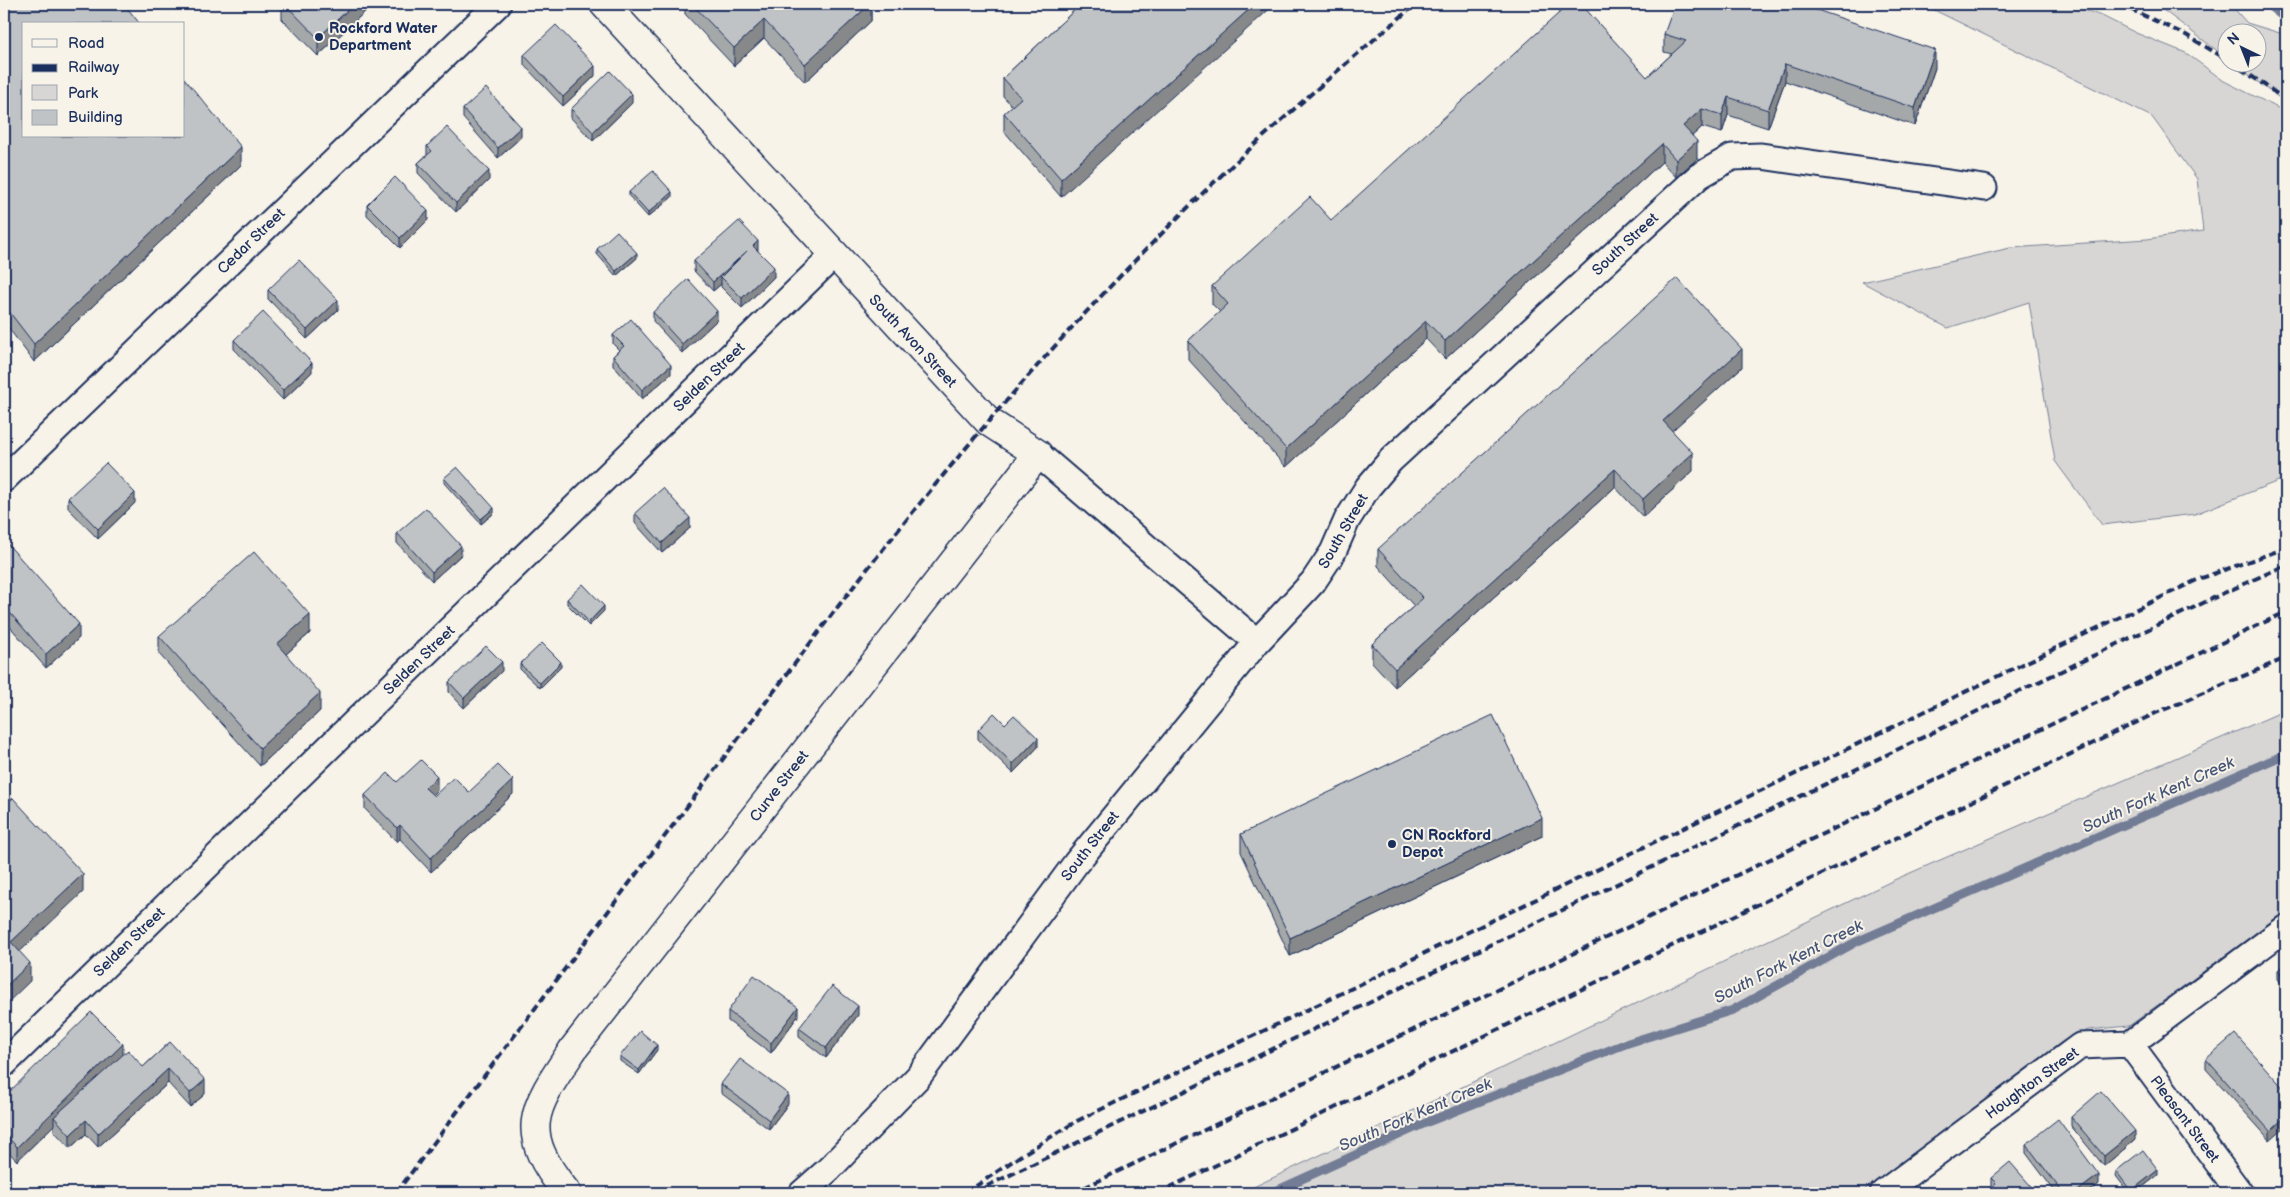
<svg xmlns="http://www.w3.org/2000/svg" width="2290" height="1197" font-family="'Balsamiq Sans',sans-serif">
<rect width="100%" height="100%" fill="#f7f3e8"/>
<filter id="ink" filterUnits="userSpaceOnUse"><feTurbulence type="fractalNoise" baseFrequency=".02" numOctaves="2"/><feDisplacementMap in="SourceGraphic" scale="10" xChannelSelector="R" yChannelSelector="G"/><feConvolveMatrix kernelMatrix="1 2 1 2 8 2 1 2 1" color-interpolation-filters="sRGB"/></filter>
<g filter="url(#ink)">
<path fill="#d7d6d4" stroke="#798299" d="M 1916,4 L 2067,4 L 2102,16 L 2136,33 L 2186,53 L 2224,81 L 2286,112 L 2286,478 L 2195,514 L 2102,525 L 2055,461 L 2029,302 L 1948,328 L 1862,282 L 2010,248 L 2147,239 L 2203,231 L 2197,179 L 2152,117 L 1930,8 Z
M 2155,4 L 2230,4 L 2247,23 L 2283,34 L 2286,37 L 2286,103 L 2233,63 L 2258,62 L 2258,32 L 2228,32 L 2227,58 Z
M 2286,710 L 2286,911 L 2129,1026 L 2088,1030 L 2063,1041 L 1860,1193 L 1241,1193 L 1894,880 Z"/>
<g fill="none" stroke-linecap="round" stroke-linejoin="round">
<path stroke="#727c95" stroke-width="9" d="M 2267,4 L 2286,19
M 1271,1193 L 1430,1121 L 1625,1044 L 1733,1010 L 1856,942 L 2286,754"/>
<g stroke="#1b2f5e" stroke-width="29">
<path id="minor" d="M 1038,454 L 1257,642
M 4,479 L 498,4
M 2130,1044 L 2240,1193
M 4,1064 L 834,255
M 802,1193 L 828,1170 L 918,1077 L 1076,863 L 1257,642 L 1313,582 L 1333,552 L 1347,520 L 1368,487 L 1391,460 L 1699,176 L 1732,157 L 1761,156 L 1984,188
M 1883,1193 L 2080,1046 L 2130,1044 L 2286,928"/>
</g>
<g stroke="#1b2f5e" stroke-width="31">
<path id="tertiary" d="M 567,1193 C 516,1130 533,1109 574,1048 L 1038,454 L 989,422 L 604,4"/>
</g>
<use href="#minor" stroke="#f7f3e8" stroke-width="25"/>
<use href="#tertiary" stroke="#f7f3e8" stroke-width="28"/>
<path stroke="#1b2f5e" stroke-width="4" stroke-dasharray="8 4" stroke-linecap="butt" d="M 2119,4 L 2186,35 L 2228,60
M 2231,62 L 2286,100
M 987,1186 L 2224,593 L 2286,565
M 396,1193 L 833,613 C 948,464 1071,320 1206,190 C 1274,125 1345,64 1416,4
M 966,1193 L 1020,1156 L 1077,1121 L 2199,579 L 2286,548
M 1073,1193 L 2286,612
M 1158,1193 L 2156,713 L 2286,658"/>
</g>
<path fill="#a5a8a9" stroke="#1b2f5e" d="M 282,4 L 373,4 L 318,56 L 282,19 Z
M 685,4 L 871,4 L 871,21 L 805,82 L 764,38 L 734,66 L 685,14 Z
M 1081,4 L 1061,197 L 1004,131 L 1004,113 L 1012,106 L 1003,96 L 1003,78 Z
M 4,13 L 241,165 L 34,362 L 4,322 Z
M 1664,34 L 1935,68 L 1915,126 L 1785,81 L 1768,128 L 1728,115 L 1722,133 L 1702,127 L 1692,136 L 1697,159 L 1676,177 L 1662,162 L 1445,359 L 1426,339 L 1286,467 L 1188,359 L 1188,341 L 1220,312 L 1212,304 L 1212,286 L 1331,220 L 1647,77 L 1672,54 L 1664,52 Z
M 524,55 L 595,76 L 563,106 L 524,65 Z
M 632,103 L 593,141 L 571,118 L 571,109 Z
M 463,109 L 521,137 L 498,158 L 463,118 Z
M 427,146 L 489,180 L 456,212 L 418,173 L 418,163 L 427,155 Z
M 629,192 L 672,197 L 648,217 L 629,196 Z
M 367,205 L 428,220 L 400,248 L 367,215 Z
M 597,249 L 637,258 L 616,276 L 597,254 Z
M 758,251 L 774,277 L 742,308 L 721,287 L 721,284 L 713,291 L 694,271 L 694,261 Z
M 268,290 L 338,310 L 307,339 L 268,299 Z
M 653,312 L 717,320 L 682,353 L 653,321 Z
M 613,335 L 671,374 L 642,399 L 613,365 L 613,356 L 619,350 L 613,344 Z
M 234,340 L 312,372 L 283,400 L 234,349 Z
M 1742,367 L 1672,430 L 1693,471 L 1643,517 L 1615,487 L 1395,687 L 1372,662 L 1372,644 L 1414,606 L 1378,566 L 1378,549 Z
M 444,478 L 494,513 L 481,524 L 444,483 Z
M 68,498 L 135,503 L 98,539 L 68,508 Z
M 635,513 L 690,528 L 662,553 L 635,523 Z
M 397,533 L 461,555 L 432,581 L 397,543 Z
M 4,540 L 79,638 L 46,668 L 4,620 Z
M 567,599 L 604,611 L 589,626 L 567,604 Z
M 310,633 L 286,654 L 320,711 L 260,766 L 159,654 L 159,636 Z
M 520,664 L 561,667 L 540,688 L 520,669 Z
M 502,671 L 464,708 L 449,692 L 449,682 Z
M 1005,724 L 1038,747 L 1013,773 L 978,739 L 978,730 Z
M 397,782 L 437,790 L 432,795 L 434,796 L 469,792 L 513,794 L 431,872 L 400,839 L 397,842 L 365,809 L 365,795 Z
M 1241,834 L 1542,836 L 1290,956 L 1241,852 Z
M 2286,962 L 2286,989 L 2278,979 L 2278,970 Z
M 728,1011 L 798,1016 L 771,1053 L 728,1021 Z
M 858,1015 L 826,1058 L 799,1037 L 799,1028 Z
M 170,1042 L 205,1094 L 190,1107 L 168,1083 L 98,1147 L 86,1134 L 70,1148 L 54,1131 L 54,1125 L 17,1161 L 4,1147 L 4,1097 L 123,1055 L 143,1067 Z
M 657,1050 L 639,1074 L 620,1061 L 620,1056 Z
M 2206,1059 L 2286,1091 L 2270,1140 L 2206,1069 Z
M 721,1084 L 788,1104 L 769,1129 L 721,1093 Z
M 2071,1117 L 2135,1140 L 2104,1166 L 2071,1126 Z
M 2026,1144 L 2099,1184 L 2088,1193 L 2056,1193 L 2026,1153 Z
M 2116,1171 L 2158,1175 L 2135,1193 L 2129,1193 L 2116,1176 Z
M 1991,1178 L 2037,1193 L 1991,1187 Z"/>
<path fill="#86888a" stroke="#1b2f5e" d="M 354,4 L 373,4 L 318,56 L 318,38 Z
M 870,4 L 871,4 L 871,21 L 805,82 L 805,64 Z
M 1255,4 L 1275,4 L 1061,197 L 1061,179 Z
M 764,20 L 764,38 L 734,66 L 734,48 Z
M 1935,50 L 1935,68 L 1915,126 L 1915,108 Z
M 1785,64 L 1785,81 L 1768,128 L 1768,110 Z
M 595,66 L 595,76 L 563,106 L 563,97 Z
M 632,94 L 632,103 L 593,141 L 593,132 Z
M 1728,97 L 1728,115 L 1722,133 L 1722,115 Z
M 1702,109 L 1702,127 L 1683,144 L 1683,126 Z
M 521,127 L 521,137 L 498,158 L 498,148 Z
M 1697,141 L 1697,159 L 1676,177 L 1676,160 Z
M 1662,144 L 1662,162 L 1445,359 L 1445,341 Z
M 241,147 L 241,165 L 34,362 L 34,344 Z
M 489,171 L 489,180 L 456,212 L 456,203 Z
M 672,192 L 672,197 L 648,217 L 648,213 Z
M 428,211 L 428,220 L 400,248 L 400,238 Z
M 758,241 L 758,251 L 753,246 Z
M 747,251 L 721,277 L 721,284 L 713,291 L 713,282 Z
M 637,253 L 637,258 L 616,276 L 616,271 Z
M 774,267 L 774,277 L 742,308 L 742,298 Z
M 338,300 L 338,310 L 307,339 L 307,330 Z
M 717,311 L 717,320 L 682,353 L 682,344 Z
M 1426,321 L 1426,339 L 1286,467 L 1286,449 Z
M 1742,349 L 1742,367 L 1663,439 L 1663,421 Z
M 312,363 L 312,372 L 283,400 L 283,390 Z
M 671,365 L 671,374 L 642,399 L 642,390 Z
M 1693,453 L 1693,471 L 1643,517 L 1643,499 Z
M 1615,469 L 1615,487 L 1395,687 L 1395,669 Z
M 135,493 L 135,503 L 98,539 L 98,529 Z
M 494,508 L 494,513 L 481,524 L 481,519 Z
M 690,518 L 690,528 L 662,553 L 662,543 Z
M 461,546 L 461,555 L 432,581 L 432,572 Z
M 604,606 L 604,611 L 589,626 L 589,622 Z
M 310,615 L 310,633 L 277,662 L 277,644 Z
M 79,624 L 79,638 L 46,668 L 46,654 Z
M 502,662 L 502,671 L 464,708 L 464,698 Z
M 561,662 L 561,667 L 540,688 L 540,683 Z
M 320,693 L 320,711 L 260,766 L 260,748 Z
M 1038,738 L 1038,747 L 1013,773 L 1013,764 Z
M 437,776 L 437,790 L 425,802 L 425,788 Z
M 513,780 L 513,794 L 431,872 L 431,858 Z
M 1542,818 L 1542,836 L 1290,956 L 1290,938 Z
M 400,825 L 400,839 L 397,842 L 397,828 Z
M 83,874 L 83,892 L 11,960 L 11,942 Z
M 30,963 L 30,981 L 4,1006 L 4,988 Z
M 858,1006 L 858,1015 L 826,1058 L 826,1048 Z
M 798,1007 L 798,1016 L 771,1053 L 771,1043 Z
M 123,1044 L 123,1058 L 54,1117 L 54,1125 L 17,1161 L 17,1147 Z
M 657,1045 L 657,1050 L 639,1074 L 639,1070 Z
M 168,1069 L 168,1083 L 98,1147 L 98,1134 Z
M 205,1080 L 205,1094 L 190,1107 L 190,1093 Z
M 788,1094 L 788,1104 L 769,1129 L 769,1120 Z
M 2286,1116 L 2286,1126 L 2270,1140 L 2270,1131 Z
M 86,1120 L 86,1134 L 70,1148 L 70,1135 Z
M 2135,1131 L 2135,1140 L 2104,1166 L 2104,1156 Z
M 2158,1170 L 2158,1175 L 2135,1193 L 2131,1193 L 2131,1191 Z
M 2099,1175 L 2099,1184 L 2088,1193 L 2075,1193 Z"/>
<path fill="#c0c3c5" stroke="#1b2f5e" d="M 14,4 L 124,4 L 140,24 L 24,24 L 24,136 L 184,136 L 184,78 L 241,147 L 34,344 L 4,305 L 4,13 Z
M 285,4 L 354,4 L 318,38 Z
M 692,4 L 870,4 L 805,64 L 764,20 L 734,48 Z
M 1081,4 L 1255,4 L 1061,179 L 1004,113 L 1021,98 L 1003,78 Z
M 1569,4 L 1581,4 L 1647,77 L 1686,41 L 1664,34 L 1675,4 L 1799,4 L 1935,50 L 1915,108 L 1785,64 L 1768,110 L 1728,97 L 1722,115 L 1702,109 L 1683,126 L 1697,141 L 1676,160 L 1662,144 L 1445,341 L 1426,321 L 1286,449 L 1188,341 L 1228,304 L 1212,286 L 1310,197 L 1331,220 Z
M 556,25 L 595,66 L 563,97 L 524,55 Z
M 610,71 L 632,94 L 593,132 L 571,109 Z
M 486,88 L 521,127 L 498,148 L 463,109 Z
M 447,127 L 489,171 L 456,203 L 418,163 L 432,151 L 427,146 Z
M 653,171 L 672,192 L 648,213 L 629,192 Z
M 395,177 L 428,211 L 400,238 L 367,205 Z
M 739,221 L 758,241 L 753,246 L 774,267 L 742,298 L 721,277 L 747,251 L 713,282 L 694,261 Z
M 617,231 L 637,253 L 616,271 L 597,249 Z
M 299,260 L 338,300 L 307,330 L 268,290 Z
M 1677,278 L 1742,349 L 1663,421 L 1693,453 L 1643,499 L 1615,469 L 1395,669 L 1372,644 L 1423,598 L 1378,549 Z
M 688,279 L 717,311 L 682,344 L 653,312 Z
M 263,312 L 312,363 L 283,390 L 234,340 Z
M 631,319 L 671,365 L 642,390 L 613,356 L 624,346 L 613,335 Z
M 106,463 L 135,493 L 98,529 L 68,498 Z
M 457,467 L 494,508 L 481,519 L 444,478 Z
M 663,488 L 690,518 L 662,543 L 635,513 Z
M 426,508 L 461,546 L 432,572 L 397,533 Z
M 4,540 L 79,624 L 46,654 L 4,606 Z
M 254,552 L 310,615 L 277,644 L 320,693 L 260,748 L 159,636 Z
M 583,584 L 604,606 L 589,622 L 567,599 Z
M 542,643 L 561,662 L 540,683 L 520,664 Z
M 486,646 L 502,662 L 464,698 L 449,682 Z
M 994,713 L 1005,724 L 1014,715 L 1038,738 L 1013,764 L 978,730 Z
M 1493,715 L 1542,818 L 1290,938 L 1241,834 Z
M 421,760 L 437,776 L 425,788 L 434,796 L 454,777 L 469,792 L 498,765 L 513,780 L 431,858 L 400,825 L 397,828 L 365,795 L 388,773 L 397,782 Z
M 13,798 L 83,874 L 11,942 L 30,963 L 4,988 L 4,806 Z
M 2286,962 L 2286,980 L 2278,970 Z
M 754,975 L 798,1007 L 771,1043 L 728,1011 Z
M 832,986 L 858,1006 L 826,1048 L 799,1028 Z
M 91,1012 L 123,1044 L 17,1147 L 4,1133 L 4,1097 Z
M 640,1031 L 657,1045 L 639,1070 L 620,1056 Z
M 2235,1034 L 2286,1091 L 2286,1116 L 2270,1131 L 2206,1059 Z
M 170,1042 L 205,1080 L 190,1093 L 168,1069 L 98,1134 L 86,1120 L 70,1135 L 54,1117 L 128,1050 L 143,1067 Z
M 740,1059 L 788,1094 L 769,1120 L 721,1084 Z
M 2101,1091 L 2135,1131 L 2104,1156 L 2071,1117 Z
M 2058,1119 L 2099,1175 L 2075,1193 L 2063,1193 L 2026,1144 Z
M 2143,1150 L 2158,1170 L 2131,1191 L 2116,1171 Z
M 2010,1162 L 2037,1193 L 1985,1193 L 1996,1183 L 1991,1178 Z"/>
</g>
<g fill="#1b2f5e" stroke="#f7f3e8" stroke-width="2">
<circle cx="319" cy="37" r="5"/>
<circle cx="1392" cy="844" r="5"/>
</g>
<g text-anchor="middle" stroke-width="4" stroke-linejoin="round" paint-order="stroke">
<g font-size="15" font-weight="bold" fill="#1b2f5e" stroke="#f7f3e8" text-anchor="start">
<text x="329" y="33">Rockford Water<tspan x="329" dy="17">Department</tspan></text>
<text x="1402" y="840">CN Rockford<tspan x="1402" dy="17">Depot</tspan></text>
</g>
<g font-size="15" fill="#1b2f5e" stroke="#f7f3e8">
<text transform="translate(251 241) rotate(-44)" y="5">Cedar Street</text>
<text transform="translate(1625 244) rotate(-43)" y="5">South Street</text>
<text transform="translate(913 341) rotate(47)" y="5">South Avon Street</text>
<text transform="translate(709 377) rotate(-44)" y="5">Selden Street</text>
<text transform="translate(1343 531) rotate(-60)" y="5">South Street</text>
<text transform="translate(419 660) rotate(-44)" y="5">Selden Street</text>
<text transform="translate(779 786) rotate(-52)" y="5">Curve Street</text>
<text transform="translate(1090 846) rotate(-52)" y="5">South Street</text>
<text transform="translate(129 942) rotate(-44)" y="5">Selden Street</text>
<text transform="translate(2032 1083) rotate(-36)" y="5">Houghton Street</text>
<text transform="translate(2185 1119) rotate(53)" y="5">Pleasant Street</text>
</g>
<g font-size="16" font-style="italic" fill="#465679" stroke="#f7f3e8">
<text transform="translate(2158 794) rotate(-24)" y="6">South Fork Kent Creek</text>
<text transform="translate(1788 961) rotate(-27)" y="6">South Fork Kent Creek</text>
<text transform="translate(1415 1114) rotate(-23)" y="6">South Fork Kent Creek</text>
</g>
</g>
<rect width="2290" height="1197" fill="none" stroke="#f7f3e8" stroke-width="20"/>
<rect x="10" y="10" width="2270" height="1177" fill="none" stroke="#1b2f5e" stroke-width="2" filter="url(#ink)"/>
<rect x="22" y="22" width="162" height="115" fill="#f7f3e8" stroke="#9fa5b1"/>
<rect x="32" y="39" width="25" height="8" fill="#f7f3e8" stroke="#9fa5b1"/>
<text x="68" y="48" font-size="15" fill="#1b2f5e">Road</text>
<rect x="32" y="64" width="25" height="8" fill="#1b2f5e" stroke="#9fa5b1"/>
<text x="68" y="72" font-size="15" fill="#1b2f5e">Railway</text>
<rect x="32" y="85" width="25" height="15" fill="#d7d6d4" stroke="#9fa5b1"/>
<text x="68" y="98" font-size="15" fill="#1b2f5e">Park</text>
<rect x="32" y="110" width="25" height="15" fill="#c0c3c5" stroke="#9fa5b1"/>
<text x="68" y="122" font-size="15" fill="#1b2f5e">Building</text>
<g transform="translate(2242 48) rotate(317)"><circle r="24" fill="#f7f3e8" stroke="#9fa5b1"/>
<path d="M0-4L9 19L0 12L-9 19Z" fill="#1b2f5e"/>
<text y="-8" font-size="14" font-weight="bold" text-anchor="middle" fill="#1b2f5e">N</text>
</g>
</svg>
